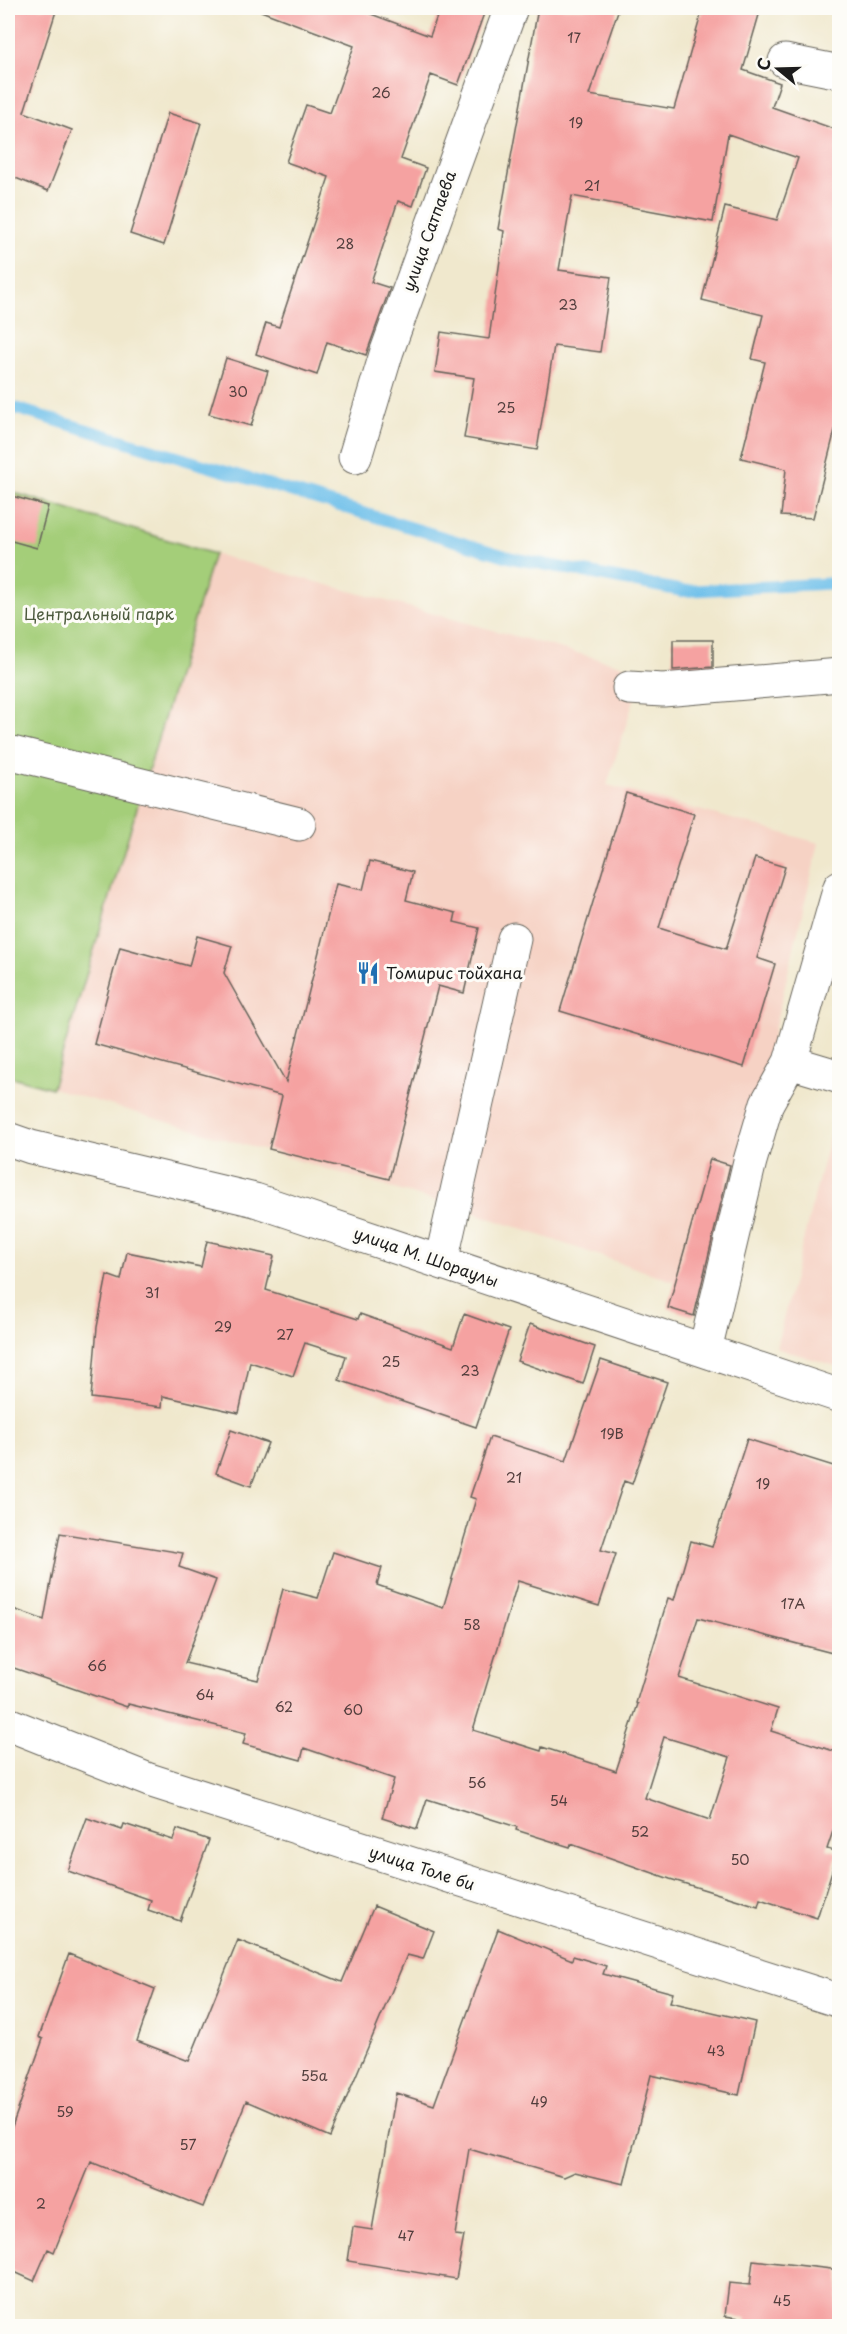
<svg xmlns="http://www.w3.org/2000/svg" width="847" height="2334" font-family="'Playpen Sans',sans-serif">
<rect width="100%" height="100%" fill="#fdfcf7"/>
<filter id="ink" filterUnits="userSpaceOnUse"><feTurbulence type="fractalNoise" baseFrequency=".0167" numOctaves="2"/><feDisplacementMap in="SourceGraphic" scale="12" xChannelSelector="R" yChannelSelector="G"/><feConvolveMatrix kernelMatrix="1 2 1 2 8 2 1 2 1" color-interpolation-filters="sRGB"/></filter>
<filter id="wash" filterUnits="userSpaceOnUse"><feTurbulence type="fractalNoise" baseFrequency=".008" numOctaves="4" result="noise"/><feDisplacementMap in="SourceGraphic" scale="24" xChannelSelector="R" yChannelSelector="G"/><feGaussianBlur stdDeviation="1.35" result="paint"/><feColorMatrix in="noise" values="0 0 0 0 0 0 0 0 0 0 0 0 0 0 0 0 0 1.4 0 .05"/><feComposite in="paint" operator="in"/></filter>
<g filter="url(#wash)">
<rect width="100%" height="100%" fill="#f0e8cd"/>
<path fill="#f6d2c4" d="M 214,554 L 643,671 L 607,785 L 819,843 L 711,1294 L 469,1211 L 52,1088 Z
M 836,1111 L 840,1113 L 839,1367 L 776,1348 Z"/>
<path fill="#a4ce79" stroke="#60754a" stroke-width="1.5" d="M 8,491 L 214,554 L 52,1088 L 8,1076 Z"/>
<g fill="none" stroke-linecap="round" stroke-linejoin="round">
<path stroke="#6ec0ea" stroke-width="12" d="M 8,406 L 512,558 L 683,591 L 840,583"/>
</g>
<g id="blocks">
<path fill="#f5a2a1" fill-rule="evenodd" d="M 8,8 L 57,8 L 24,112 L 72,130 L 48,191 L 8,175 Z
M 262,8 L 355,8 L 430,36 L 440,8 L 486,8 L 458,85 L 431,75 L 401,159 L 426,168 L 413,206 L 398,201 L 371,282 L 390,288 L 366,355 L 327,342 L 317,375 L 256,354 L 266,323 L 279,327 L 329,177 L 286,162 L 306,105 L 330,113 L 354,46 L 261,11 Z
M 538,8 L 619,8 L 589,95 L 674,109 L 703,8 L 761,8 L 743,70 L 780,83 L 772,107 L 840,131 L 840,410 L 813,518 L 781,516 L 786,469 L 741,458 L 765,362 L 752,359 L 763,315 L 702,300 L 725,207 L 777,220 L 798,158 L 728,134 L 713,222 L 572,196 L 559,270 L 611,277 L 600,352 L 554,346 L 537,450 L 464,438 L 474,378 L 435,372 L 441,332 L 489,339 L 504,231 L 498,229 Z
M 168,113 L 201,123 L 164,245 L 130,234 Z
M 226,358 L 268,371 L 251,426 L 209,414 Z
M 8,495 L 48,506 L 37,548 L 8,540 Z
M 673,640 L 713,640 L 713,667 L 673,670 Z
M 626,793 L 694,814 L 659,928 L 726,949 L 755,858 L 785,867 L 757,958 L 775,964 L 744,1067 L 560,1011 Z
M 370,861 L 413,872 L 406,900 L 456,913 L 454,922 L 479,928 L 464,993 L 438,986 L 389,1179 L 269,1149 L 282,1096 L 94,1044 L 120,947 L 189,966 L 197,936 L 232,946 L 224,973 L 286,1082 L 336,884 L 363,890 Z
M 710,1159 L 730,1165 L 694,1316 L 668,1308 Z
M 207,1241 L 274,1256 L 266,1290 L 358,1319 L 360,1314 L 453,1347 L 464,1314 L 509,1330 L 476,1427 L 339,1380 L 346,1356 L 305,1343 L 293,1376 L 250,1362 L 239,1413 L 163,1396 L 162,1407 L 91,1398 L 97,1327 L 107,1275 L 121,1280 L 127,1252 L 201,1267 Z
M 530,1324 L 595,1347 L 583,1384 L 517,1361 Z
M 601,1360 L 667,1382 L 632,1484 L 624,1481 L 601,1550 L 616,1554 L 599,1606 L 518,1581 L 473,1730 L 541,1751 L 542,1747 L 616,1771 L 638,1704 L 636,1703 L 668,1598 L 674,1600 L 691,1541 L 712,1547 L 747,1439 L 840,1468 L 840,1655 L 698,1618 L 679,1678 L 778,1709 L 771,1731 L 840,1753 L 840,1810 L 827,1849 L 838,1852 L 817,1918 L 760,1899 L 758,1906 L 670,1879 L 571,1844 L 570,1847 L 516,1830 L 517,1827 L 427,1799 L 417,1829 L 382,1818 L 394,1779 L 304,1748 L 301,1760 L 243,1744 L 246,1733 L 128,1704 L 127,1707 L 8,1666 L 8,1607 L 44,1620 L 60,1533 L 183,1553 L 179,1567 L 216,1580 L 185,1663 L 258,1680 L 283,1589 L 318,1598 L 333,1552 L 382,1568 L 377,1585 L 443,1608 L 476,1499 L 470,1497 L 490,1437 L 566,1461 ZM 664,1737 L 730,1757 L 710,1820 L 645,1798 Z
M 231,1430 L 268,1443 L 251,1486 L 216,1473 Z
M 87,1818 L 122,1830 L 124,1824 L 173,1840 L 177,1829 L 209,1840 L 180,1921 L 148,1910 L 151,1900 L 68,1871 Z
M 374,1906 L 434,1931 L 423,1959 L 407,1955 L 330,2137 L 246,2101 L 203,2207 L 91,2162 L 54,2252 L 48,2249 L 34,2281 L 8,2269 L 8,2138 L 43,2039 L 39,2037 L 69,1954 L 155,1989 L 137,2041 L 189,2061 L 238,1940 L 342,1982 Z
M 498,1929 L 572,1960 L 573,1956 L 606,1966 L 603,1974 L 673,1993 L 670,2002 L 755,2022 L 739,2095 L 651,2075 L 624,2184 L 575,2172 L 564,2177 L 469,2149 L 455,2235 L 464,2236 L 456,2279 L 348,2261 L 353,2227 L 372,2230 L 396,2093 L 434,2105 Z
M 753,2260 L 840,2270 L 835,2326 L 745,2326 L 746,2319 L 725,2316 L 729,2283 L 750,2285 Z"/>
</g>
</g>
<g filter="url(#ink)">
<use href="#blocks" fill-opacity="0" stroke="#66635a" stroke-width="1.5"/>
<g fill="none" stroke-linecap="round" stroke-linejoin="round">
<g stroke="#66635a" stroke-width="35">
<path id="minor" d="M 785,61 L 840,72
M 355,457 L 387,351 L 511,8
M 629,688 L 663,690 L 840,675
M 8,752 L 299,824
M 790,1062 L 840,1077
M 8,1139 L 31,1147 L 255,1200 L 840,1396
M 441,1262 L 514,939
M 705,1350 L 750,1161 L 767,1103 L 790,1062 L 840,887
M 8,1724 L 149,1780 L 840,2001"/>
</g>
<use href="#minor" stroke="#fff" stroke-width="33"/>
</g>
</g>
<defs>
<g id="restaurant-bare" transform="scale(1.8)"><path d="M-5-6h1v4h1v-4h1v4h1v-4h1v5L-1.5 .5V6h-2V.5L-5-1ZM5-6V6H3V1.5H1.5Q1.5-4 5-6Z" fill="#1f6fb2" stroke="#fdfcf7" stroke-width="2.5" paint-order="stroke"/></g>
</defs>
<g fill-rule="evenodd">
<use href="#restaurant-bare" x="368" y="973"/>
</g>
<g text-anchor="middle" stroke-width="6" stroke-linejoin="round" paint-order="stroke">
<g font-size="14" fill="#523e3d">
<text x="574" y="43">17</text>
<text x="381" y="98">26</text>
<text x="576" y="128">19</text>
<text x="592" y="191">21</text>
<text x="345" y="249">28</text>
<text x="568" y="310">23</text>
<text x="238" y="397">30</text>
<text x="506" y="413">25</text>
<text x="152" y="1298">31</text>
<text x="223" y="1332">29</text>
<text x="285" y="1340">27</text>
<text x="391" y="1367">25</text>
<text x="470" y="1376">23</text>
<text x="612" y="1439">19В</text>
<text x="514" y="1483">21</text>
<text x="763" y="1489">19</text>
<text x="793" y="1609">17А</text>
<text x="472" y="1630">58</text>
<text x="97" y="1671">66</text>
<text x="205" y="1700">64</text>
<text x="284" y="1712">62</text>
<text x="353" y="1715">60</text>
<text x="477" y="1788">56</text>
<text x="559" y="1806">54</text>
<text x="640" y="1837">52</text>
<text x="740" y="1865">50</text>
<text x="716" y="2056">43</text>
<text x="314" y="2081">55а</text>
<text x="539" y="2107">49</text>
<text x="65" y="2117">59</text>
<text x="188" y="2150">57</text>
<text x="41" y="2209">2</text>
<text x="406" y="2241">47</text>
<text x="782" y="2306">45</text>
</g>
<g font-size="16" fill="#1c1c1c" stroke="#fdfcf7">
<text transform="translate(429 231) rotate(-70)" y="6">улица Сатпаева</text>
<text transform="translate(426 1257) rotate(19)" y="6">улица М. Шораулы</text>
<text transform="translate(422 1868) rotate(18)" y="6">улица Толе би</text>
</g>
<g font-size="16" fill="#4c5a3d" stroke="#fdfcf7">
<text x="99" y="620">Центральный парк</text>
</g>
<g font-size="16" fill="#1c1c1c" stroke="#fdfcf7" text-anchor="start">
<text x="386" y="979">Томирис тойхана</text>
</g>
</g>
<rect width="847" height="2334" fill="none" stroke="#fdfcf7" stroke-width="30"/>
<g transform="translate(778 69) rotate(289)" stroke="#fdfcf7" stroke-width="4.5" paint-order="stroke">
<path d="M0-4.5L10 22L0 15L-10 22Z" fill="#1c1c1c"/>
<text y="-9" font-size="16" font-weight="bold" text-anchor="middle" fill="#1c1c1c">С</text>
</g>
</svg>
